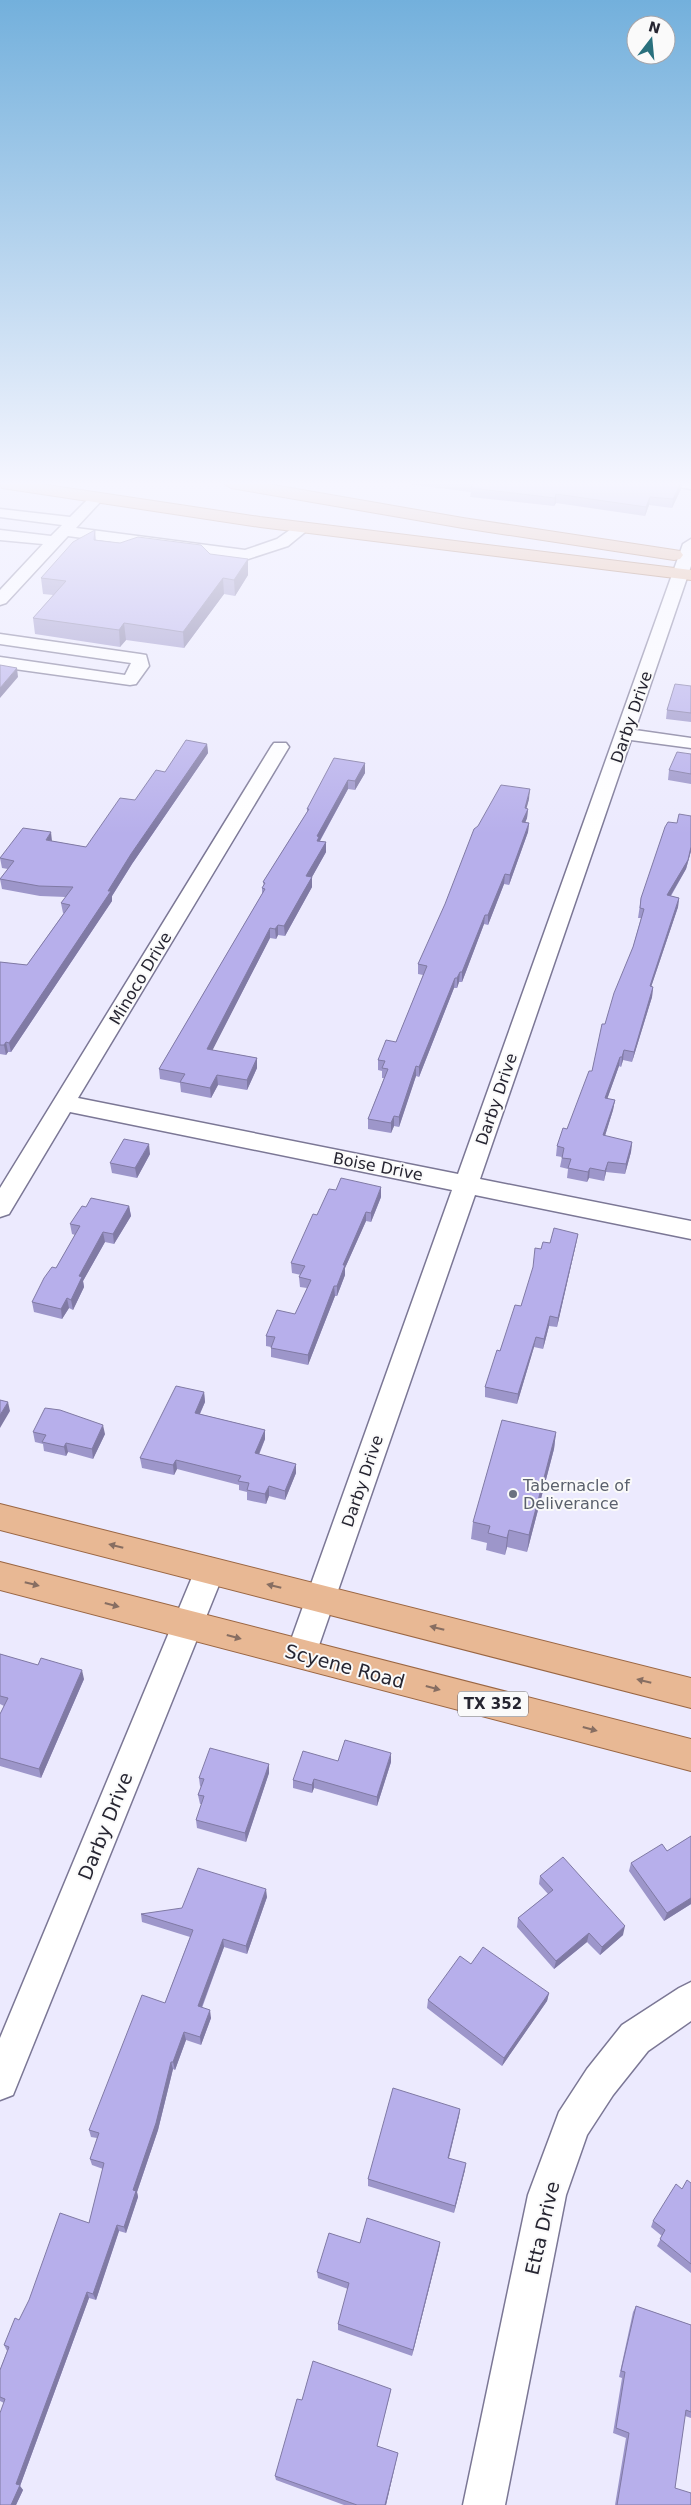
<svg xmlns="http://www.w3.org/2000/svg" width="691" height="2505" font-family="'DejaVu Sans',sans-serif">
<rect width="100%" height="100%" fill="#eceafe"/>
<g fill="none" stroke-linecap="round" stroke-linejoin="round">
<g stroke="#7b7795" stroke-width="3">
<path id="minor" d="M 671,483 L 691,483 L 691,489 L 673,486 Z
M 96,495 L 103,499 L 76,528 L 245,550 L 277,539 L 297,525 L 302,523 L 310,528 L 288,546 L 245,560 L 68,536 L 6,603 L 0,605 L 0,590 L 43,544 L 0,540 L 0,530 L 51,536 L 62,525 L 0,517 L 0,509 L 70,517 L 91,496 Z
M 691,539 L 691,566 L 635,730 L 691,738 L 691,748 L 631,740 L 480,1179 L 691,1221 L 691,1239 L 475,1195 L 316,1654 L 312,1663 L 301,1667 L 290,1663 L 286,1654 L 452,1190 L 70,1112 L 9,1214 L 0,1217 L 0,1188 L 271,747 L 274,743 L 286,743 L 289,747 L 78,1098 L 458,1174 L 683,544 Z
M 0,634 L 140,654 L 146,655 L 149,666 L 136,684 L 130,685 L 0,667 L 0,657 L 125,675 L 131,663 L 0,644 Z
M 210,1558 L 220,1561 L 225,1570 L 13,2095 L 0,2100 L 0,2038 L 195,1570 L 200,1561 Z
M 691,1982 L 691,2021 L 648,2051 L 613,2095 L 587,2135 L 566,2195 L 505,2505 L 463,2505 L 528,2195 L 559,2112 L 587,2069 L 622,2025 L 679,1988 Z"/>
</g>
<g stroke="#9a6643" stroke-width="2">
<path id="major" d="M 0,483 L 34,483 L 260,517 L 691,570 L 691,580 L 260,527 L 2,488 Z
M 223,483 L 262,483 L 463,518 L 674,550 L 680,551 L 683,555 L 680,559 L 674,560 L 463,528 L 231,488 Z
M 0,1504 L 691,1678 L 691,1708 L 0,1530 Z
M 0,1562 L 691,1739 L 691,1771 L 0,1590 Z"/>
</g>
<use href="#minor" fill="#fff" fill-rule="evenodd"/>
<use href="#major" fill="#e8b894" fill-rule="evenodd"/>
</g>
<path fill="#9d96ca" d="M 398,483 L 682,483 L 681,489 L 672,508 L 649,505 L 645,516 L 556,503 L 554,506 L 470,497 L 471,492 Z
M 95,530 L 96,540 L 248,559 L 248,575 L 235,596 L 224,594 L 184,648 L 126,640 L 120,647 L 35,634 L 33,618 L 53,595 L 43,594 L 41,578 Z
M 691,686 L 691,722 L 666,719 L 667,710 Z
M 207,744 L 208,753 L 132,864 L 112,896 L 112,901 L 11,1052 L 8,1052 L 6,1055 L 0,1054 L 0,962 L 27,965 L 64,913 L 63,913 L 61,903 L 66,897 L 40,896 L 2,889 L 0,879 L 8,869 L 2,868 L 0,858 L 52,841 L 86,847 L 165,772 Z
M 691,754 L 691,784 L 668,780 L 669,770 Z
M 365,763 L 365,773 L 355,790 L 348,789 L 320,841 L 326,842 L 326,852 L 312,877 L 312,887 L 285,936 L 278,935 L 276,939 L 270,938 L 212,1050 L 257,1058 L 257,1068 L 247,1090 L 218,1085 L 211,1098 L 181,1092 L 180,1083 L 160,1079 L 159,1069 L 262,894 L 262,888 L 264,886 L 263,882 L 307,812 L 307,809 Z
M 529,799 L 526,808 L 528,809 L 527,818 L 525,822 L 529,823 L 528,832 L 509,885 L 504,884 L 488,925 L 484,924 L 462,982 L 459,982 L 457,988 L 454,988 L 419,1077 L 416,1076 L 399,1127 L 394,1126 L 391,1133 L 368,1129 L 368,1119 L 384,1078 L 382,1078 L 382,1071 L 378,1070 L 378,1060 L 396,1042 L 414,998 L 423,975 L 418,974 L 418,964 Z
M 691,816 L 691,851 L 686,869 L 671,896 L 679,898 L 678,907 L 651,987 L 653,987 L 652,997 L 632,1062 L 623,1060 L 621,1067 L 619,1066 L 607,1099 L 615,1100 L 613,1110 L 605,1136 L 632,1142 L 631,1152 L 625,1174 L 606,1172 L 604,1181 L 589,1178 L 587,1182 L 567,1178 L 568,1169 L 560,1167 L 562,1157 L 556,1156 L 557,1146 L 567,1129 L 592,1071 L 605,1024 L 633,947 L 641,918 L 638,918 L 641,898 L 677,823 Z
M 150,1154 L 137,1178 L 112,1173 L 110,1163 Z
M 381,1197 L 371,1222 L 366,1221 L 345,1268 L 345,1275 L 337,1296 L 335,1296 L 308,1365 L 271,1357 L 271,1347 L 266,1346 L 266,1336 L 295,1314 L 307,1288 L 300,1287 L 299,1277 L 301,1275 L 292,1273 L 291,1263 L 317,1215 Z
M 129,1206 L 131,1216 L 114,1244 L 105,1242 L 83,1281 L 84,1287 L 73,1310 L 69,1308 L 62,1319 L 34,1312 L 32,1302 L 56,1268 L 75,1235 L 72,1234 L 70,1224 L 86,1207 Z
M 578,1234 L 576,1244 L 557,1327 L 549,1326 L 543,1349 L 534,1347 L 517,1404 L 485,1397 L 485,1387 L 500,1351 L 521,1306 L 541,1249 L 550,1243 Z
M 204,1392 L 205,1402 L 200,1414 L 265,1430 L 265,1439 L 259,1455 L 296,1464 L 296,1473 L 285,1500 L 269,1496 L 266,1504 L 247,1500 L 247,1492 L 239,1490 L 239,1485 L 177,1469 L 174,1475 L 142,1468 L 140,1458 Z
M 33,1432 L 105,1434 L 93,1459 L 68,1452 L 66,1456 L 44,1451 L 43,1444 L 35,1442 Z
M 556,1432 L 554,1449 L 527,1552 L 507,1547 L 505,1555 L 486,1550 L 487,1543 L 471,1539 L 473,1522 Z
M 0,1654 L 84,1679 L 41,1778 L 0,1766 L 0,1714 L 4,1706 L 0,1704 Z
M 391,1762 L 377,1806 L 314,1788 L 312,1793 L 293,1788 L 293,1780 Z
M 269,1764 L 269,1773 L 246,1842 L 197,1828 L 196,1820 L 202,1804 L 200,1804 L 198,1795 L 201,1787 L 200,1786 L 199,1778 Z
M 691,1836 L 691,1904 L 664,1921 L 629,1871 L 631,1863 L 667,1851 Z
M 540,1876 L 623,1935 L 600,1955 L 587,1942 L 554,1969 L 517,1927 L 518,1918 L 548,1894 L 539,1884 Z
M 267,1897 L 247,1954 L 224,1947 L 202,2008 L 211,2018 L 201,2045 L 186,2040 L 175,2070 L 173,2069 L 158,2130 L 137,2192 L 138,2197 L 126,2233 L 119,2231 L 96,2300 L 89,2298 L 20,2486 L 23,2490 L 16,2505 L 0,2505 L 4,2403 L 0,2401 L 0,2370 L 7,2351 L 4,2345 L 19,2320 L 89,2223 L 103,2169 L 92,2165 L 90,2159 L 97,2138 L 91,2137 L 89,2130 L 165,2003 L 190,1937 L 142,1922 L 141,1914 Z
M 471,1964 L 549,1993 L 547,2001 L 502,2066 L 427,2008 L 428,2000 Z
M 460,2109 L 459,2116 L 449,2158 L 465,2170 L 454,2213 L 368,2186 L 368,2179 Z
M 691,2183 L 691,2273 L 657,2246 L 662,2236 L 651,2227 L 653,2221 L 682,2189 Z
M 440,2242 L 439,2249 L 412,2356 L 338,2330 L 338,2324 L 348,2289 L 318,2278 L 317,2272 L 360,2243 Z
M 636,2306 L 691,2325 L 691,2418 L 685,2416 L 675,2488 L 691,2505 L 615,2505 L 626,2438 L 613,2433 L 622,2378 L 619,2377 L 633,2312 Z
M 391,2389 L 390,2394 L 377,2446 L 398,2453 L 386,2505 L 344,2505 L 276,2480 L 275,2476 L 302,2400 Z"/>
<path fill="#807aa4" d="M 681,483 L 682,483 L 681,489 L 672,508 L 673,499 Z
M 556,494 L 556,503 L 554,506 L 555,498 Z
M 650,497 L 649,505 L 645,516 L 646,507 Z
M 248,559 L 248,575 L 235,596 L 234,580 Z
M 223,578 L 224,594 L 184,648 L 183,632 Z
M 124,623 L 126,640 L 120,647 L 119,630 Z
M 17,668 L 18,677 L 0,698 L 0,688 Z
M 207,744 L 208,753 L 132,864 L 112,896 L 112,901 L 11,1052 L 9,1043 L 131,854 Z
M 365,763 L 365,773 L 355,790 L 355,781 Z
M 348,780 L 348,789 L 319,842 L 317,851 L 317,836 Z
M 530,789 L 529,799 L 524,818 L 525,808 Z
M 528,809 L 527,818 L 522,831 L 522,822 Z
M 529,823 L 528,832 L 509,885 L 510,875 Z
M 51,832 L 52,841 L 46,840 Z
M 326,842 L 326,852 L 312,877 L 312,887 L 285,936 L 284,926 L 306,876 Z
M 691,847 L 691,851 L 686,869 L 665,905 L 667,895 Z
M 505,874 L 504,884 L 488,925 L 488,915 Z
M 679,898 L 678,907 L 648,996 L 650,986 Z
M 485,915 L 484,924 L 462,982 L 462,972 Z
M 278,925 L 278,935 L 276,939 L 275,929 Z
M 270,928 L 270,938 L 208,1059 L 207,1049 Z
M 460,972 L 459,982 L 457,988 L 457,978 Z
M 455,978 L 454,988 L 419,1077 L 419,1067 Z
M 653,987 L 652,997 L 632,1062 L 634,1052 Z
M 6,1042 L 8,1052 L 6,1055 L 4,1045 Z
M 624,1050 L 623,1060 L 621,1067 L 622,1057 Z
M 620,1057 L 619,1066 L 604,1108 L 605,1098 Z
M 257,1058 L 257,1068 L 247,1090 L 247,1080 Z
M 416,1066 L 416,1076 L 399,1127 L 399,1117 Z
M 217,1075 L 218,1085 L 211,1098 L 210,1088 Z
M 615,1100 L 613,1110 L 602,1145 L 603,1135 Z
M 394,1116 L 394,1126 L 391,1133 L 391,1123 Z
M 632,1142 L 631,1152 L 625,1174 L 626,1164 Z
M 149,1144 L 150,1154 L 137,1178 L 135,1168 Z
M 608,1162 L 606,1172 L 604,1181 L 605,1171 Z
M 590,1168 L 589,1178 L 587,1182 L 588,1172 Z
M 381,1187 L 381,1197 L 371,1222 L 371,1213 Z
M 129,1206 L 131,1216 L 114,1244 L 113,1234 Z
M 366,1212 L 366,1221 L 345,1268 L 345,1275 L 337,1296 L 337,1286 L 343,1265 Z
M 103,1232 L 105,1242 L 83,1281 L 84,1287 L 73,1310 L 71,1300 L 79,1276 Z
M 578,1234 L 576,1244 L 557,1327 L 558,1318 Z
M 334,1286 L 335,1296 L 308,1365 L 308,1355 Z
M 67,1298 L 69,1308 L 62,1319 L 61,1309 Z
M 550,1316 L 549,1326 L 543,1349 L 544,1339 Z
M 536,1337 L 534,1347 L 517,1404 L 518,1394 Z
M 204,1392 L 205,1402 L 196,1422 L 195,1413 Z
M 8,1402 L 10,1411 L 0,1428 L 0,1415 Z
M 103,1425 L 105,1434 L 93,1459 L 92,1449 Z
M 265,1430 L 265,1439 L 255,1463 L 255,1453 Z
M 556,1432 L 554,1449 L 527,1552 L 529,1535 Z
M 66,1443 L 68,1452 L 66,1456 L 64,1447 Z
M 176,1460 L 177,1469 L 174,1475 L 173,1465 Z
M 296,1464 L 296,1473 L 285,1500 L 285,1491 Z
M 269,1486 L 269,1496 L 266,1504 L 265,1494 Z
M 509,1530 L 507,1547 L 505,1555 L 507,1538 Z
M 82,1670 L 84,1679 L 41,1778 L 39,1769 Z
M 391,1753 L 391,1762 L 377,1806 L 377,1797 Z
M 269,1764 L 269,1773 L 246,1842 L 245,1833 Z
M 314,1779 L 314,1788 L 312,1793 L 312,1785 Z
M 266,1889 L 267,1897 L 247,1954 L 246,1946 Z
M 691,1898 L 691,1904 L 664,1921 L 667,1913 Z
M 625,1926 L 623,1935 L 600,1955 L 602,1947 Z
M 589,1933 L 587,1942 L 554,1969 L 556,1961 Z
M 223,1939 L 224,1947 L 199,2014 L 198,2006 Z
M 549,1993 L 547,2001 L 502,2066 L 504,2058 Z
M 210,2010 L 211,2018 L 201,2045 L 200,2037 Z
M 184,2032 L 186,2040 L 175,2070 L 173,2062 Z
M 171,2062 L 173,2069 L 158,2130 L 137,2192 L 138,2197 L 126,2233 L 124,2227 L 133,2190 Z
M 460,2109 L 459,2116 L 447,2165 L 448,2158 Z
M 466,2163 L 465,2170 L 454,2213 L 455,2206 Z
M 117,2225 L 119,2231 L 96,2300 L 93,2294 Z
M 440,2242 L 439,2249 L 412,2356 L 413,2350 Z
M 87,2292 L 89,2298 L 20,2486 L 23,2490 L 16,2505 L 11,2505 L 16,2484 Z
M 398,2453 L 386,2505 L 385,2505 Z"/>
<path fill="#b7afeb" stroke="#807aa4" d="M 466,483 L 681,483 L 673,499 L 650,497 L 646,507 L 556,494 L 555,498 L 471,488 L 473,484 Z
M 95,530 L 94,540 L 120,543 L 138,537 L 201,545 L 210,554 L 248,559 L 234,580 L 223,578 L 183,632 L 124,623 L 119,630 L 33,618 L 66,581 L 41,578 L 73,542 Z
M 0,665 L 17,668 L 0,688 Z
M 675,684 L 691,686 L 691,713 L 667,710 Z
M 186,740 L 207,744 L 131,854 L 108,891 L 111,891 L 9,1043 L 6,1042 L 4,1045 L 0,1045 L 0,962 L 27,965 L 70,905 L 61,903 L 73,887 L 39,886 L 0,879 L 14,861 L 0,858 L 23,828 L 51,832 L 46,840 L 86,847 L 120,798 L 135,800 L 156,770 L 165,772 Z
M 677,752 L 691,754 L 691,774 L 669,770 Z
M 334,758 L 365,763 L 355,781 L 348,780 L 317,836 L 319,837 L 317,841 L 326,842 L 306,876 L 312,877 L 301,896 L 284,926 L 278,925 L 275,929 L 270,928 L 207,1049 L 257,1058 L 247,1080 L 217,1075 L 210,1088 L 180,1082 L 185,1074 L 159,1069 L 265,889 L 262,888 L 265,883 L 263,882 L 309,809 L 307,809 Z
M 501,785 L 530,789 L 525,808 L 528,809 L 522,822 L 529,823 L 510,875 L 505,874 L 488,915 L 485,915 L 462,972 L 460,972 L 457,978 L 455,978 L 419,1067 L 416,1066 L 399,1117 L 394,1116 L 391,1123 L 368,1119 L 388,1069 L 382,1068 L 385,1061 L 378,1060 L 386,1040 L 396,1042 L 427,966 L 418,964 L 445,904 L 474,829 L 478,826 Z
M 679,814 L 691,816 L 691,847 L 688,860 L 667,895 L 679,898 L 650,986 L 653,987 L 634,1052 L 624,1050 L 622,1057 L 620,1057 L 605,1098 L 615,1100 L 603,1135 L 632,1142 L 626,1164 L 608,1162 L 605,1171 L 590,1168 L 588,1172 L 568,1168 L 571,1159 L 562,1158 L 564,1148 L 557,1146 L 563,1128 L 567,1129 L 589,1071 L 592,1071 L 602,1024 L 605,1024 L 614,993 L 633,947 L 644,909 L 640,908 L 641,898 L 665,827 L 668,822 L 677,823 Z
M 124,1139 L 149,1144 L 135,1168 L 110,1163 Z
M 341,1178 L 381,1187 L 371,1213 L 366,1212 L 343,1265 L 345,1265 L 337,1286 L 334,1286 L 308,1355 L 271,1348 L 275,1337 L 266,1336 L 277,1310 L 295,1314 L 311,1280 L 299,1277 L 305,1266 L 291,1263 L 313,1214 L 317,1215 L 329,1189 L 336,1190 Z
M 91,1198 L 129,1206 L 113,1234 L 103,1232 L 79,1276 L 82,1277 L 71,1300 L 67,1298 L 61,1309 L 32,1302 L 44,1278 L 52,1267 L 56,1268 L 80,1226 L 70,1224 L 82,1206 L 86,1207 Z
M 554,1228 L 578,1234 L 558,1318 L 550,1316 L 544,1339 L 536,1337 L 518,1394 L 485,1387 L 497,1350 L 500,1351 L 515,1305 L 521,1306 L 533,1267 L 535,1248 L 541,1249 L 543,1242 L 550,1243 Z
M 176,1386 L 204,1392 L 195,1413 L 265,1430 L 255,1453 L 296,1464 L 285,1491 L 269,1486 L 265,1494 L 247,1490 L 249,1483 L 238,1481 L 241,1476 L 176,1460 L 173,1465 L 140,1458 Z
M 0,1400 L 8,1402 L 0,1415 Z
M 45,1408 L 60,1410 L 103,1425 L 92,1449 L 66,1443 L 64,1447 L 42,1442 L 46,1435 L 33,1432 Z
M 502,1420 L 556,1432 L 529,1535 L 509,1530 L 507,1538 L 488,1533 L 490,1526 L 473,1522 Z
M 0,1654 L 38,1665 L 41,1658 L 82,1670 L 39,1769 L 0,1758 L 0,1714 L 8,1698 L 0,1696 Z
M 345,1740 L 391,1753 L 377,1797 L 314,1779 L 312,1785 L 293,1780 L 303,1751 L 338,1761 Z
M 210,1748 L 269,1764 L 245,1833 L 196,1820 L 204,1796 L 198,1795 L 204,1779 L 199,1778 Z
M 691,1836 L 691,1898 L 667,1913 L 631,1863 L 662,1844 L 667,1851 Z
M 563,1857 L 625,1926 L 602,1947 L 589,1933 L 556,1961 L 518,1918 L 553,1890 L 540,1876 Z
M 198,1868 L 266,1889 L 246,1946 L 223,1939 L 198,2006 L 210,2010 L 200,2037 L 184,2032 L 173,2062 L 171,2062 L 156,2123 L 133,2190 L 136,2191 L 124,2227 L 117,2225 L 93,2294 L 87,2292 L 16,2484 L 20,2485 L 11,2505 L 0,2505 L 0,2413 L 5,2399 L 0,2397 L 0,2370 L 9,2347 L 4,2345 L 15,2318 L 19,2320 L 29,2300 L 60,2213 L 89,2223 L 104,2163 L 90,2159 L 99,2133 L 89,2130 L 142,1995 L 165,2003 L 193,1930 L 141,1914 L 182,1908 Z
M 483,1947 L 549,1993 L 504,2058 L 428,2000 L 460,1956 L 471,1964 Z
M 393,2088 L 460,2109 L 448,2158 L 466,2163 L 455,2206 L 368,2179 Z
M 687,2180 L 691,2183 L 691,2264 L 660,2239 L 665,2230 L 653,2221 L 676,2184 L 682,2189 Z
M 367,2218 L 440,2242 L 413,2350 L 338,2324 L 349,2283 L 317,2272 L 329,2233 L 360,2243 Z
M 636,2306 L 691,2325 L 691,2412 L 686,2410 L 675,2488 L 691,2493 L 691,2505 L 617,2505 L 629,2433 L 616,2428 L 625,2372 L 621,2371 Z
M 313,2361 L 391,2389 L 377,2446 L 398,2453 L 385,2505 L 357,2505 L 275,2476 L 297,2399 L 302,2400 Z"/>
<defs><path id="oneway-solid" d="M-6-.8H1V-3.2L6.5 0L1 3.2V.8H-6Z" transform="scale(1.25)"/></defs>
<g fill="#876e62">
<use href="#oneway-solid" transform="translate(116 1546) rotate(-166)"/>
<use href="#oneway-solid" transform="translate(32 1584) rotate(14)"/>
<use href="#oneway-solid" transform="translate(274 1586) rotate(-166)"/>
<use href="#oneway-solid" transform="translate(112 1605) rotate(15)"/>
<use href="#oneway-solid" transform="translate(437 1628) rotate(-166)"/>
<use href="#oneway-solid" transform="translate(234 1637) rotate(15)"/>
<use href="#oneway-solid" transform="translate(644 1681) rotate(-166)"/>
<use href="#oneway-solid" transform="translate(433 1688) rotate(15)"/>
<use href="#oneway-solid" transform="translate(590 1729) rotate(15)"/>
</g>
<linearGradient id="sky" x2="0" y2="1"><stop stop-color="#73b0dc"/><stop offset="0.58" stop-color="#f6f6ff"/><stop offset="1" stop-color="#f6f6ff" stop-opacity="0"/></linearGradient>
<rect width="691" height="834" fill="url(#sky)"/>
<circle fill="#6b7280" stroke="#fafafa" stroke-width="2" cx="513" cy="1494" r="5"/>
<g text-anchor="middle" stroke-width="4" stroke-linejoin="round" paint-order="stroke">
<rect fill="#fafafa" stroke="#66656d" stroke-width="1" x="458" y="1691.5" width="70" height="25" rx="4"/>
<g font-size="15" font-weight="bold" fill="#262531">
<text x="493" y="1709">TX 352</text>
</g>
<g font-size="16" fill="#262531" stroke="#fafafa">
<text transform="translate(631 717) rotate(-71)" y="6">Darby Drive</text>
<text transform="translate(140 978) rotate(-59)" y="6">Minoco Drive</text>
<text transform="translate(496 1099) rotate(-71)" y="6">Darby Drive</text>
<text transform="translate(378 1166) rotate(11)" y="6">Boise Drive</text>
<text transform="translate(362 1481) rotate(-71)" y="6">Darby Drive</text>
</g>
<g font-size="16" fill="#5b616d" stroke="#fafafa" text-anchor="start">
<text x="523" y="1491">Tabernacle of<tspan x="523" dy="18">Deliverance</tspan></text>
</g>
<g font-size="19" fill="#262531" stroke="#fafafa">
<text transform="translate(345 1666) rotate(15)" y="7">Scyene Road</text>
<text transform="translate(105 1826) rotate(-68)" y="7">Darby Drive</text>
<text transform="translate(542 2228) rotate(-77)" y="7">Etta Drive</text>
</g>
</g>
<g transform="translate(651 40) rotate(16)"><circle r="24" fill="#fafafa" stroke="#a5a5aa"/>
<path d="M0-4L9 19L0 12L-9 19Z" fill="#29707d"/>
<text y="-8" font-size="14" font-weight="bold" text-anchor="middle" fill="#262531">N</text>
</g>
</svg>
